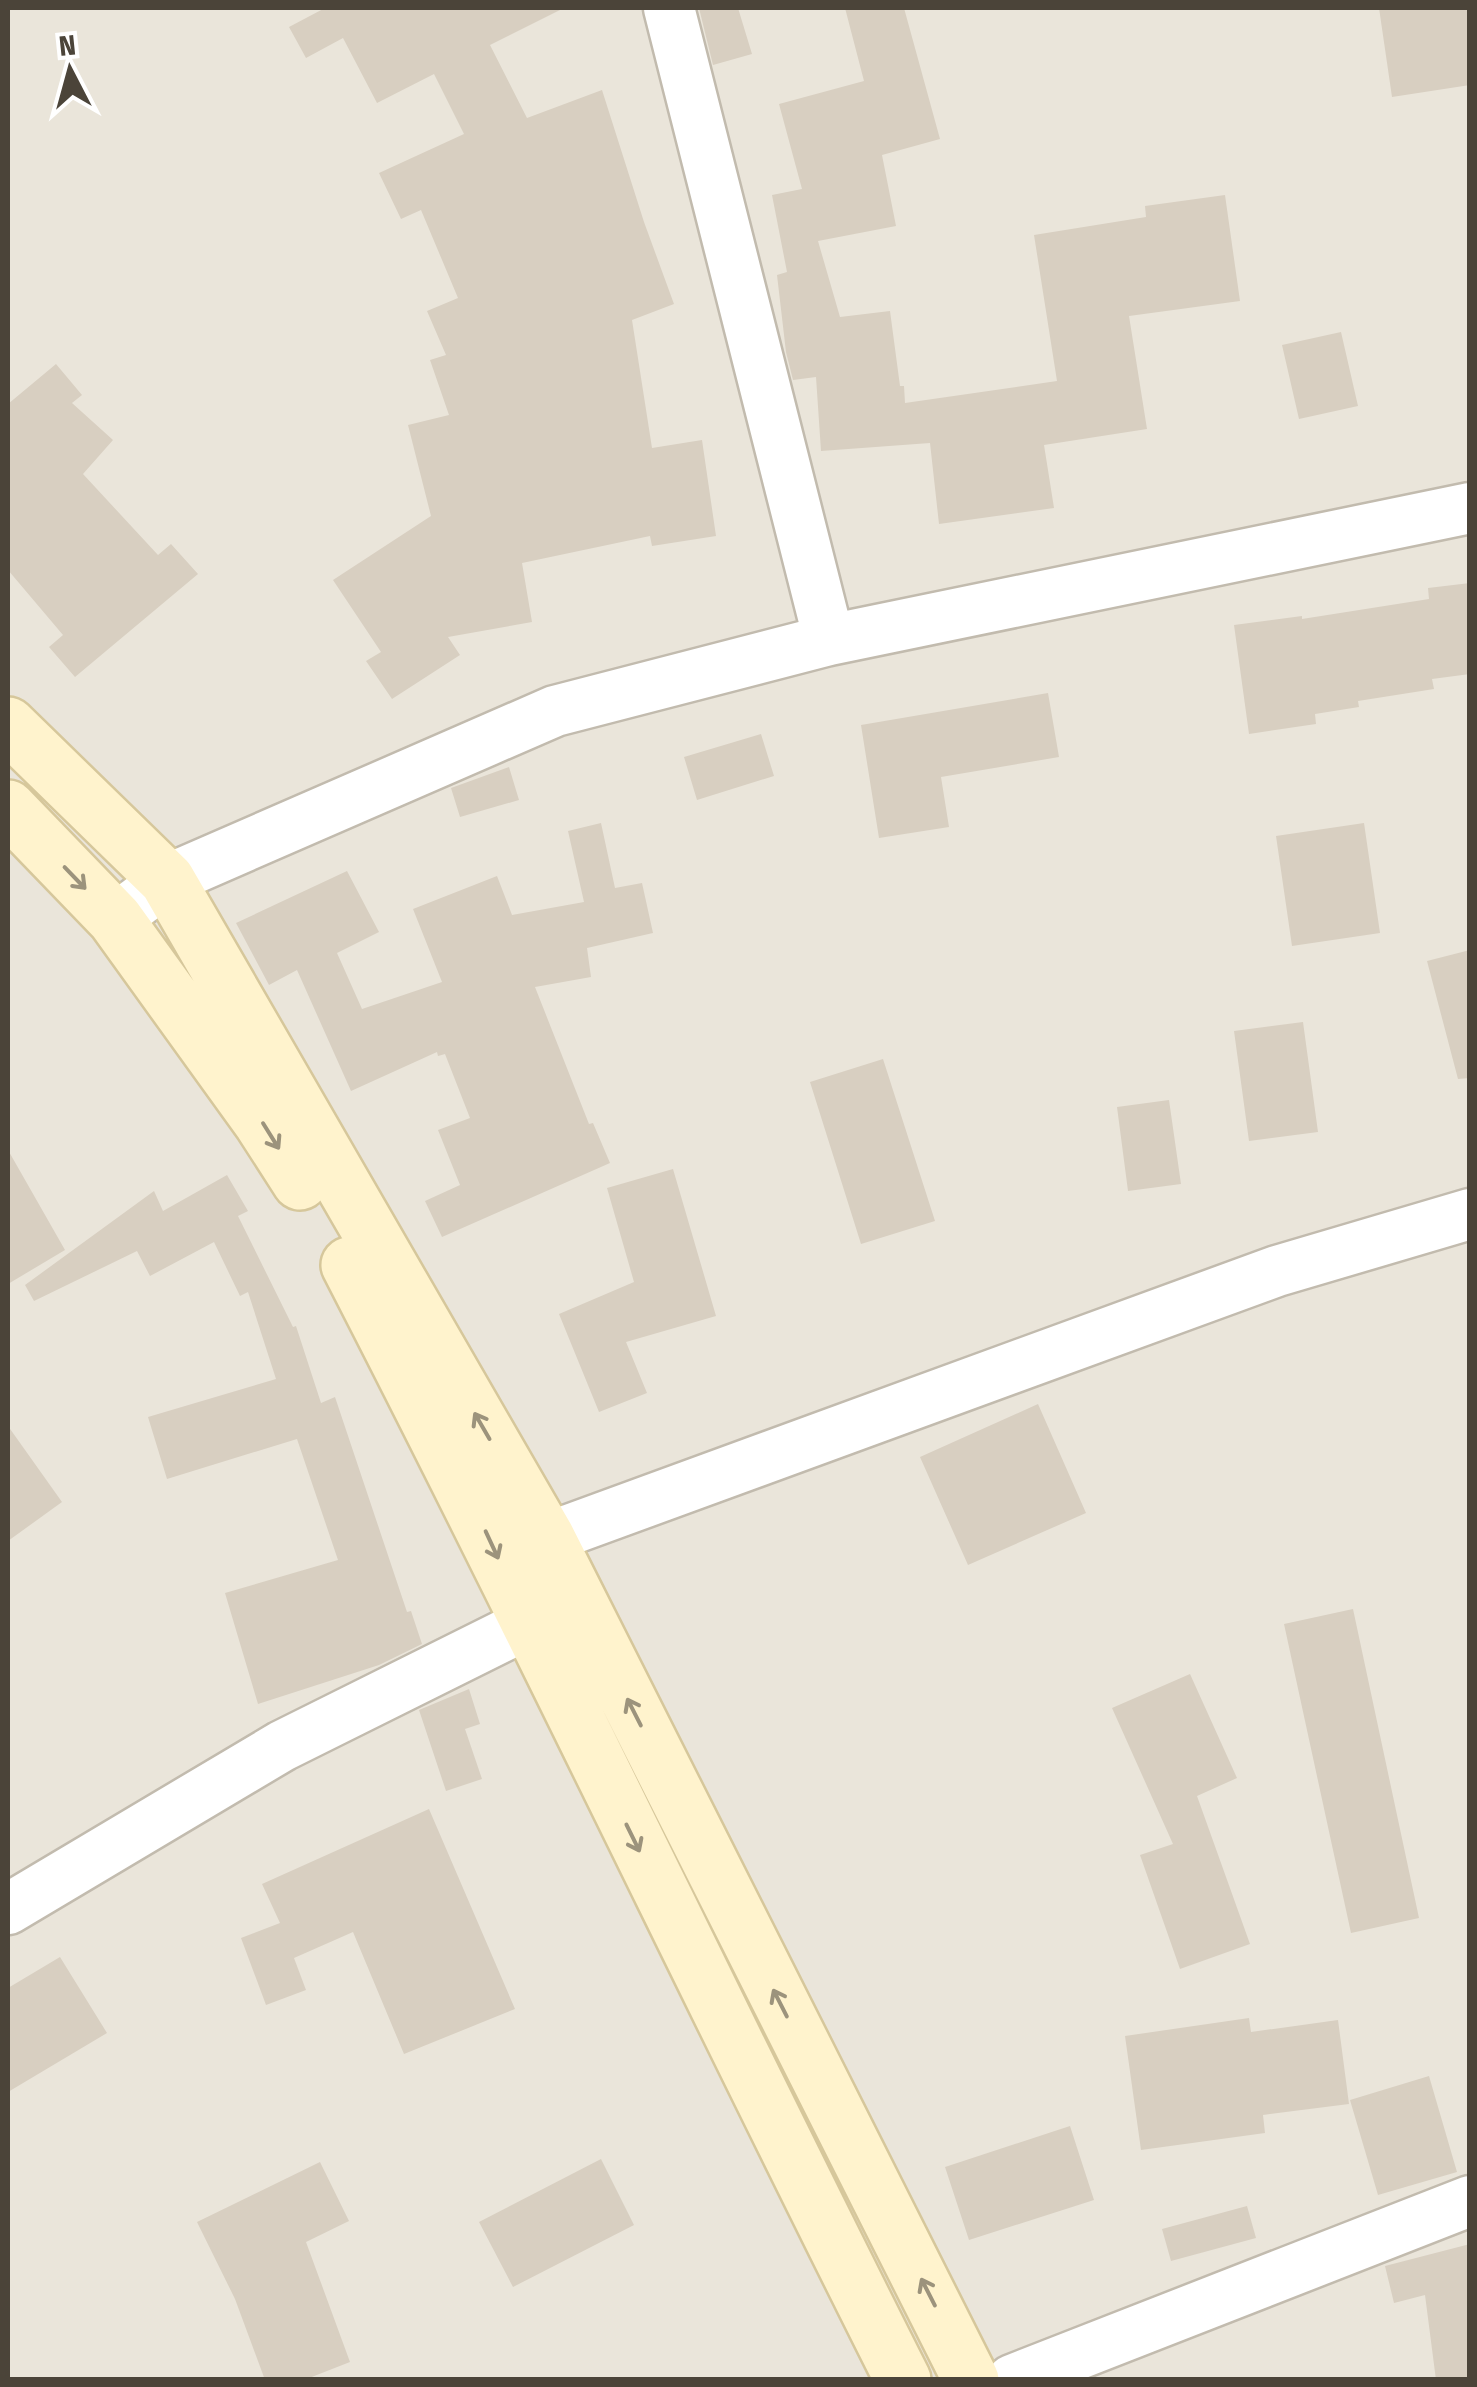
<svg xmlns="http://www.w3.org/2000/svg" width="1477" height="2387" font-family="'Fira Sans Condensed',sans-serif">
<rect width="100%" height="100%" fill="#f6f3ec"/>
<path fill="#eae5da" d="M 8,8 L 1469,8 L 1469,2379 L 8,2379 Z"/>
<path fill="#d8cfc1" d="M 325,8 L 564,8 L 490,45 L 527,118 L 602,90 L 644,222 L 674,304 L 632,320 L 652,448 L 702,440 L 716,536 L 652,546 L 650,536 L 522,563 L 532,622 L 448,637 L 460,655 L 392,699 L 366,661 L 381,652 L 333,580 L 431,516 L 408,425 L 449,415 L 430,360 L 446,355 L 427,311 L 458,298 L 421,210 L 401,219 L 379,173 L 464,134 L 434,74 L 377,103 L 343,38 L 306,58 L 289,27 Z
M 699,8 L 738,8 L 752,54 L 713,65 Z
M 845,8 L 904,8 L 940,139 L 882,155 L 896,226 L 818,241 L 840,317 L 890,311 L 900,386 L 904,386 L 905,403 L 1057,381 L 1034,235 L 1146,217 L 1145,206 L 1225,195 L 1240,301 L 1129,316 L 1147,429 L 1044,445 L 1054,508 L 939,524 L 930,443 L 821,451 L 816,377 L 793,380 L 786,352 L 777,275 L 787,272 L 772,195 L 802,189 L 779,104 L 864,81 Z
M 1379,8 L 1470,8 L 1470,85 L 1392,97 Z
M 1341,332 L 1358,406 L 1299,419 L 1282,345 Z
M 56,364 L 82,395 L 72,403 L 113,440 L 83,474 L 158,555 L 171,544 L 198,574 L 75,677 L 49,647 L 63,635 L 8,570 L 8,404 Z
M 1470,583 L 1470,674 L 1432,679 L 1434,689 L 1358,701 L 1359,707 L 1315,714 L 1316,724 L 1249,734 L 1234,625 L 1302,616 L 1302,619 L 1429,599 L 1428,588 Z
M 1048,693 L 1059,757 L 941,777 L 949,827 L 879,838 L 861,725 Z
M 761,734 L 774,776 L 697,800 L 684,757 Z
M 509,767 L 519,800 L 460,817 L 451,788 Z
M 601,823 L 615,888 L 642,883 L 653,933 L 587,948 L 591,977 L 535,987 L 589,1124 L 593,1123 L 610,1163 L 442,1237 L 425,1201 L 460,1185 L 438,1130 L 470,1118 L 445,1054 L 438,1056 L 437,1052 L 351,1091 L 297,970 L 269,985 L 236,923 L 347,871 L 379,932 L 337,953 L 362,1009 L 442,982 L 413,909 L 497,876 L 512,915 L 584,902 L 568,831 Z
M 1364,823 L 1380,933 L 1292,946 L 1276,836 Z
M 1470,950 L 1470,1078 L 1458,1079 L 1427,961 Z
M 1303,1022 L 1318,1132 L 1249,1141 L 1234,1031 Z
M 883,1059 L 935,1221 L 861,1244 L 810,1082 Z
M 1169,1100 L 1181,1184 L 1128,1191 L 1117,1107 Z
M 8,1150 L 65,1250 L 8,1284 Z
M 673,1169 L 716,1316 L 626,1342 L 647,1393 L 599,1412 L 559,1314 L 634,1282 L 607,1188 Z
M 227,1175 L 248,1211 L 238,1216 L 293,1327 L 296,1326 L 321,1403 L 335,1397 L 407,1612 L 411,1611 L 422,1644 L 379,1665 L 258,1704 L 225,1593 L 338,1560 L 297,1439 L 167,1479 L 148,1417 L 276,1379 L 248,1292 L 240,1296 L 214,1242 L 150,1276 L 137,1251 L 34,1301 L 25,1285 L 154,1191 L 163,1211 Z
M 1038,1404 L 1086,1513 L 968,1565 L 920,1457 Z
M 8,1426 L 62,1502 L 8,1541 Z
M 1353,1609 L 1419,1918 L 1351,1933 L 1284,1624 Z
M 1190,1674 L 1237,1778 L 1197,1796 L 1250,1944 L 1180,1969 L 1140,1855 L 1173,1844 L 1112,1708 Z
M 469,1689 L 480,1724 L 465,1729 L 482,1779 L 446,1791 L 419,1710 Z
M 429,1809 L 515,2009 L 404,2054 L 353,1932 L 294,1958 L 306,1990 L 266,2005 L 241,1938 L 280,1923 L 262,1884 Z
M 60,1957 L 107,2033 L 8,2092 L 8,1988 Z
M 1249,2018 L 1251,2032 L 1338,2020 L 1349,2104 L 1263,2115 L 1265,2133 L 1141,2150 L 1125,2036 Z
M 1429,2076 L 1457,2172 L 1378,2195 L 1350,2100 Z
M 1070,2126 L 1094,2200 L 969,2240 L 945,2167 Z
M 601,2159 L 634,2225 L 513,2287 L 479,2222 Z
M 320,2162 L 349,2221 L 306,2242 L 350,2362 L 304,2380 L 265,2380 L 235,2299 L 197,2222 Z
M 1247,2206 L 1256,2238 L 1171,2261 L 1162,2229 Z
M 1470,2244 L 1470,2380 L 1436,2380 L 1425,2295 L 1394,2303 L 1385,2266 Z"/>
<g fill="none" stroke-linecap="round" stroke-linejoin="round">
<g stroke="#c2bbae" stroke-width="55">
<path id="street" d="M 669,8 L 829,640
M 115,919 L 167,880 L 555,711 L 829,640 L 1470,508
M 547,1538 L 1277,1271 L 1470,1214
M 8,1909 L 282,1746 L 529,1623
M 1012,2380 L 1470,2201"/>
</g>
<g stroke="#d6c79b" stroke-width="60">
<path id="secondary" d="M 8,725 L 167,880 L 547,1538 L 971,2380
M 8,808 L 115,919 L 262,1123 L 300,1182
M 349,1265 C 539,1634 716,2009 903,2380"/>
</g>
<use href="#street" stroke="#fff" stroke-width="50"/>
<use href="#secondary" stroke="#fff3cd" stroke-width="55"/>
</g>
<defs><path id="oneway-shaft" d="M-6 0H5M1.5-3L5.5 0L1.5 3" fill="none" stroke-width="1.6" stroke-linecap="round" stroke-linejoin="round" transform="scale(2.5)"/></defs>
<g stroke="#9c937c">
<use href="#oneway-shaft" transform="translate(75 878) rotate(46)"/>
<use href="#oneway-shaft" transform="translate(271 1136) rotate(58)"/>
<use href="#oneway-shaft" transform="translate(482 1426) rotate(-120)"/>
<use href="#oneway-shaft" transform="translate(492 1545) rotate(65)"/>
<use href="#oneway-shaft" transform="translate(634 1712) rotate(-117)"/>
<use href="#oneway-shaft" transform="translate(633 1838) rotate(64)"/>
<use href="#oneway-shaft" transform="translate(780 2003) rotate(-117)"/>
<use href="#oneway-shaft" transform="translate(928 2292) rotate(-117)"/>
</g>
<rect width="1477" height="2387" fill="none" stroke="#4b4439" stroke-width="20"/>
<g transform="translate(70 70) rotate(354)" stroke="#ffffff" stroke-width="8" paint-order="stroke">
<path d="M0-8L18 38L0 25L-18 38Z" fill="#4b4439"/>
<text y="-15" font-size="28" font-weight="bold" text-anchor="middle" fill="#4b4439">N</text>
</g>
</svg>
